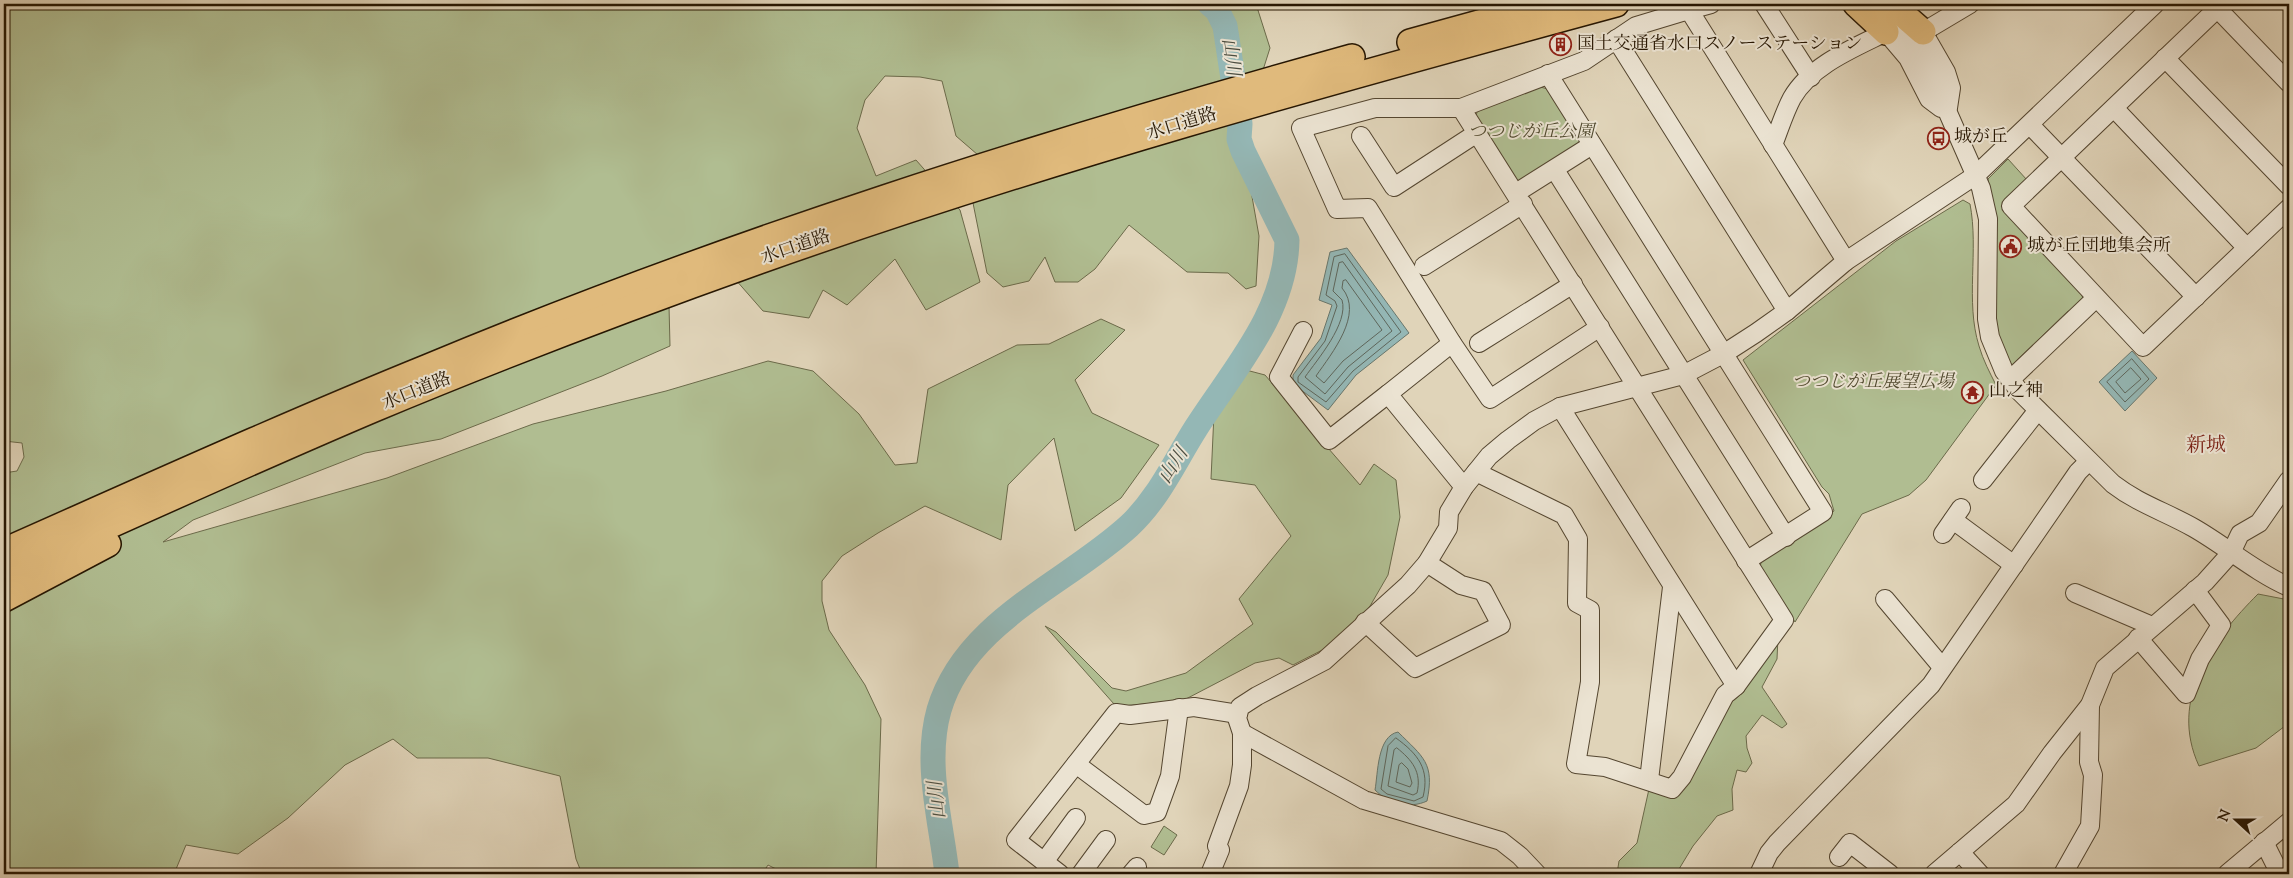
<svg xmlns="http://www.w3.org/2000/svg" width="2293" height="878" font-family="'Sorts Mill Goudy','Noto Serif JP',serif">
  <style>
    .green { fill: #b0bd91; stroke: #6b6a4a }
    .water { fill: #94b7b5; stroke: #68776d }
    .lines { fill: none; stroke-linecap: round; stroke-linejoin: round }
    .shore { stroke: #5d665c; stroke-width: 1 }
    .river { stroke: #94b7b5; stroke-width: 25 }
    .minor-casing { stroke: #544630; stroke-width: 20 }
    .highway-casing { stroke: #261602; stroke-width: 28 }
    .minor { stroke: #ebe3d2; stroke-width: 18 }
    .highway { stroke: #e0ba7c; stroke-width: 25 }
    .labels { text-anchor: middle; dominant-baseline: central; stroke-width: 4; stroke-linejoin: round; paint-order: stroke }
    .poi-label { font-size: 18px; fill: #261602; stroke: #ebe3d2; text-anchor: start }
    .street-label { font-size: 18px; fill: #261602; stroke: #ebe3d2 }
    .park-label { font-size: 18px; font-style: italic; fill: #4f482d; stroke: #ebe3d2 }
    .water-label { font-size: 19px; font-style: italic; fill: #4c4e41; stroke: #ebe3d2 }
    .quarter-label { font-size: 20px; fill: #7a1f14; stroke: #ebe3d2 }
  </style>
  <rect width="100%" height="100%" fill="#e0d4b9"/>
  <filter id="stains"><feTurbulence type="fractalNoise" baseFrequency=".004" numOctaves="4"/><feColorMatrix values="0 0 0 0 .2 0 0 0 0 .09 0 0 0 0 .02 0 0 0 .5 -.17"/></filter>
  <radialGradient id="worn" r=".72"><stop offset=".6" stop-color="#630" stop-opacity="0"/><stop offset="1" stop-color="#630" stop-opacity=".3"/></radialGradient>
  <!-- green -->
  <g class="green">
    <path d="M4,4H1256L1270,48L1257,89L1241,157L1251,191L1259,236L1256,286L1246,289L1228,273L1187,272L1129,225L1095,269L1078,282H1055L1045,257L1029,281L1003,287L987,273L971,193L978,155L956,136L942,81L920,77L885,76L865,100L857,128L876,176L916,160L960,210L980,282L926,310L895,259L847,305L823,290L809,318L763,311L707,247L668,266L670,346L602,376L441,439L365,453L193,520L163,542L387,478L533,424L666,391L768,361L813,371L859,414L895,465L917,463L928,389L1017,345L1049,344L1101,319L1125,330L1075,380L1092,413L1159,445L1121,498L1075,531L1054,438L1008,485L1001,540L925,506L878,533L842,556L822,581V601L829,630L865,685L881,719L876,874H786L768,865L762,874H582L576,859L560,776L488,758H417L393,739L345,765L288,818L238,854L186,845L174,874H4V473L17,471L24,457L22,443L4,441Z"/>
    <path d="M1537,86L1551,90L1583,142L1523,184L1516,182L1475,119L1478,109Z"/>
    <path d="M2008,159L2027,180L2001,206L2082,295L2083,300L2071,312L2068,311L2012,365L2000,345L1993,319L1994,226L1988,179Z"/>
    <path d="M1963,200L1970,204C1979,250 1965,301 1979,346C1983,360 1990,373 1996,385L1926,480L1909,495L1862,514L1795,622L1760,568L1762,557L1834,511L1829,494L1822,487L1743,360L1896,241Z"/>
    <path d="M1246,370L1265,375L1360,485L1374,464L1396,480L1400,517L1388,575L1366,613L1332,645L1293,665L1279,658L1255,663L1184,700L1123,706L1114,704L1045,626L1056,632L1112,688L1126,691L1186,673L1253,624L1239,599L1291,536L1255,485L1211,479L1214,413Z"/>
    <path d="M2258,594L2289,600V723L2256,748L2199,766C2168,699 2213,639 2258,594Z"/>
    <path d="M1778,637L1777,659L1762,687L1787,724L1782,728L1762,715L1746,736L1747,748L1752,763L1746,772L1737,770L1732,789L1733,810L1717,816L1693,846L1676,874H1617L1619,861L1637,843L1649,789L1676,796L1728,705L1739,696Z"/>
    <path d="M1164,826L1177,835L1164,855L1151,847Z"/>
  </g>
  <!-- water -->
  <g class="water">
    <path d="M1347,248L1409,333L1356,375L1328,410L1293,384V375L1321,338L1332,305L1319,300L1330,252Z"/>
    <path d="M2132,351L2157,378L2125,411L2099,382Z"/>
    <path d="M1398,732C1423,757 1435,763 1427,801C1410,809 1389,804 1375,790C1378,774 1377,736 1398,732Z"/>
  </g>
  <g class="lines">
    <!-- shore -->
    <g class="shore">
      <path d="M1345,254L1401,332L1353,371L1326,402L1298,382V377L1325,341L1337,306L1335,301L1326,295L1334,257Z"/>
      <path d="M1343,262L1392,331L1348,367L1325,394L1305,377C1317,360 1349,323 1342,300L1333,291L1339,263Z"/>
      <path d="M1346,280L1382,330L1343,361L1324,383L1316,376C1332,353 1364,314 1342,288L1343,281Z"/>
      <path d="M2132,359L2149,379L2125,402L2107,382Z"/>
      <path d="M2131,368L2141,379L2125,393L2116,382Z"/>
      <path d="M1396,738C1418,754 1430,769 1423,797L1414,801L1387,794L1381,789L1388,746Z"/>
      <path d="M1397,748C1412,760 1422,772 1417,793L1413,795L1388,786L1394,750Z"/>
      <path d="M1402,763L1408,769L1412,783L1410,787L1396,782L1399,765Z"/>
    </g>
    <!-- river -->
    <path class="river" d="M947,874C941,821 924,763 939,710C965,621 1066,584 1129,526C1159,498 1175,461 1196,428C1233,370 1286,313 1287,240L1243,151L1239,139L1240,124L1225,26L1217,10L1210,4"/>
    <defs>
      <g id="minor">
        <path d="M1764,4L1811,77"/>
        <path d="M1876,4L1900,27L1927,65L1981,188L1988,219L1987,319L1990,337L2004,371L2020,392L2113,484C2139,504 2166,512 2194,528C2227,547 2255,572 2289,587"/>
        <path d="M2213,4L2289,83"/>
        <path d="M2222,4L2011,206L2143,347L2289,208"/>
        <path d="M1689,10L1711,4"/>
        <path d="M1616,39L1787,311"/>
        <path d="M2165,58L2289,186"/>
        <path d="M1548,74L1823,512L1746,561"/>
        <path d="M1461,108L1784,620L1736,686L1725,695L1682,777L1672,789L1605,767L1576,764L1590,682V610L1577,603L1578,539L1564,515L1476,472"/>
        <path d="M1948,108L1951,88L1946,72L1923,32L1970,4"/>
        <path d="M2114,108L2247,248"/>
        <path d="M2030,125L2196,297"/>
        <path d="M1361,136L1394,187L1477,133"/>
        <path d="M1773,145C1779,130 1784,113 1792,98C1811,65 1854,48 1886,32L1908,58L1929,99L1941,108"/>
        <path d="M1555,170L1786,537"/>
        <path d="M1516,193L1592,145"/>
        <path d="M1424,266L1523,204"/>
        <path d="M1600,327L1490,399L1452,343L1368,208L1337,209L1301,128L1375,108H1461L1584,61L1636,26L1689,10L1846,261"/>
        <path d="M1303,331L1279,377L1329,440L1388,394"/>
        <path d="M1452,343L1388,394L1464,487"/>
        <path d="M1479,343L1573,284"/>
        <path d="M2010,380L2096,298"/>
        <path d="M1560,407L1736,686"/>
        <path d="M1983,480L2038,410"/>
        <path d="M1953,520L2014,565"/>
        <path d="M1943,534L1961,508"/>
        <path d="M2075,593L2152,626"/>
        <path d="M1885,599L1942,667"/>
        <path d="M1365,622L1415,668L1501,625L1483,591L1461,585L1427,563"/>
        <path d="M2138,638L2186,694L2200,659L2221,625L2195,590"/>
        <path d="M1242,733L1364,800L1501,841L1520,856L1537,874"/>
        <path d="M1076,764L1144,815L1157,812L1170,776L1179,708"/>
        <path d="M1649,780L1672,587"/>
        <path d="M2264,842L2280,874"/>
        <path d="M1960,852L1980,874"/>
        <path d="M1839,857L1850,843L1890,874"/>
        <path d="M1044,862L1076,818"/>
        <path d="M1060,874L1016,840L1116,713L1130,715L1194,707L1238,714"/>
        <path d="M1081,874L1106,840"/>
        <path d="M1131,874L1137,867"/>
        <path d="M1210,874L1220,850L1217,846L1239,786L1242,765V733L1237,718L1240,707L1257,696L1324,661L1408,585L1427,563L1448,528L1449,512L1464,487L1489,456L1508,440L1534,421L1560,407L1683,375L1725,353L1756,333L1787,311L1846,261L1976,175L2155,4"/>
        <path d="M1759,874L1769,853L1777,843L1931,685L2078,472L2089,461"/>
        <path d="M1934,874L2016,804L2052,753L2090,705L2105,668L2205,582L2231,553L2240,534L2259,523L2289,480"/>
        <path d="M2063,874L2090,826L2093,775L2089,762L2090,705"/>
        <path d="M2227,874L2289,822"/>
      </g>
      <g id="highway">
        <path d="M1856,4L1886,32"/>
        <path d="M1891,4L1923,32"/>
        <path d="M1410,42L1548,4"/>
        <path d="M4,551C144,489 285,425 428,367C728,242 1039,144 1352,57"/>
        <path d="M4,573C127,518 249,462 374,409C501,356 630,307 759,261C1041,161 1328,82 1616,4"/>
        <path d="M4,599L108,544"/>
      </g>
    </defs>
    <!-- minor casing -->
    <use href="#minor" class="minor-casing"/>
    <!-- highway casing -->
    <use href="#highway" class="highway-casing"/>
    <!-- minor -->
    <use href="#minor" class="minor"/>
    <!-- highway -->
    <use href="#highway" class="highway"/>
  </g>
  <!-- icons -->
  <defs>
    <symbol id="building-ring" viewBox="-11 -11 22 22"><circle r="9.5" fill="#ebe3d2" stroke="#8f2418" stroke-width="1.5"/><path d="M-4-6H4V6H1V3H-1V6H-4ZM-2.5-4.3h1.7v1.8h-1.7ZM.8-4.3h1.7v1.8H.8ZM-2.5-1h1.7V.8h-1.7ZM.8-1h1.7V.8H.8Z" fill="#8f2418"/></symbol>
    <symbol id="bus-ring" viewBox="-11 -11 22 22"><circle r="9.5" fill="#ebe3d2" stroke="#8f2418" stroke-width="1.5"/><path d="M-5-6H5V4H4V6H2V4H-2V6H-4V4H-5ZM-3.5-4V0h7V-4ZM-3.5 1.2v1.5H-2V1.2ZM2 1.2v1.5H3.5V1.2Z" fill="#8f2418"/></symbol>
    <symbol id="civic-ring" viewBox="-11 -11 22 22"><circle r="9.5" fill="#ebe3d2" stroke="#8f2418" stroke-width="1.5"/><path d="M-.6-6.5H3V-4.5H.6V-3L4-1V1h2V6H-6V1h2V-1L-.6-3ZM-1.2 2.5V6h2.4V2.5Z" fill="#8f2418"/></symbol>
    <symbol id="temple-ring" viewBox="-11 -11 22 22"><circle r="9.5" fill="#ebe3d2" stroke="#8f2418" stroke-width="1.5"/><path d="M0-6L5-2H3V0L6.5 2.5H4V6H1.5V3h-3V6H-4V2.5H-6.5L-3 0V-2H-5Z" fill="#8f2418"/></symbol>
  </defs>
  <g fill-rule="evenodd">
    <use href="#building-ring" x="1548" y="32" width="25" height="25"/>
    <use href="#bus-ring" x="1926" y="126" width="25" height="25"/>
    <use href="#civic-ring" x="1998" y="234" width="25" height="25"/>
    <use href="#temple-ring" x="1960" y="380" width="25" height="25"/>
  </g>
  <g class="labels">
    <!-- poi labels -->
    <g class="poi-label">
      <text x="1577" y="45">国土交通省水口スノーステーション</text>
      <text x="1954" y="138">城が丘</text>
      <text x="2027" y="247">城が丘団地集会所</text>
      <text x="1989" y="392">山之神</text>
    </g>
    <!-- street labels -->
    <g class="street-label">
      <text transform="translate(1182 125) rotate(-17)">水口道路</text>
      <text transform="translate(796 248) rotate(-19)">水口道路</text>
      <text transform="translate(417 392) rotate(-22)">水口道路</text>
    </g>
    <!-- park labels -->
    <g class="park-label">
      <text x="1531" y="133">つつじが丘公園</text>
      <text x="1873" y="383">つつじが丘展望広場</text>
    </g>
    <!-- water labels -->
    <g class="water-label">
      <text transform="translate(1230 57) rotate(82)">山川</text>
      <text transform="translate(1174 466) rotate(-57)">山川</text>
      <text transform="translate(938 800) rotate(-96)">山川</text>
    </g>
    <!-- quarter labels -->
    <g class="quarter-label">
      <text x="2206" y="446">新城</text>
    </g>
  </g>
  <!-- margin -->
  <rect width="2293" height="878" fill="none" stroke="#e0d4b9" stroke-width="20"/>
  <rect x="5" y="5" width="2283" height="868" fill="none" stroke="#261602" stroke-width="2.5"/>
  <rect x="10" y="10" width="2273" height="858" fill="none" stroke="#261602"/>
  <!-- north arrow -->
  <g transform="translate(2236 820) rotate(291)" stroke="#ebe3d2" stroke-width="4" paint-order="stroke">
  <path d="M0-4L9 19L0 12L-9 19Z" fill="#261602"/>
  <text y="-8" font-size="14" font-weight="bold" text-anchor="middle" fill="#261602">N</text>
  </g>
  <rect width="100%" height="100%" filter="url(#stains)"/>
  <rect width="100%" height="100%" fill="url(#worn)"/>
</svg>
